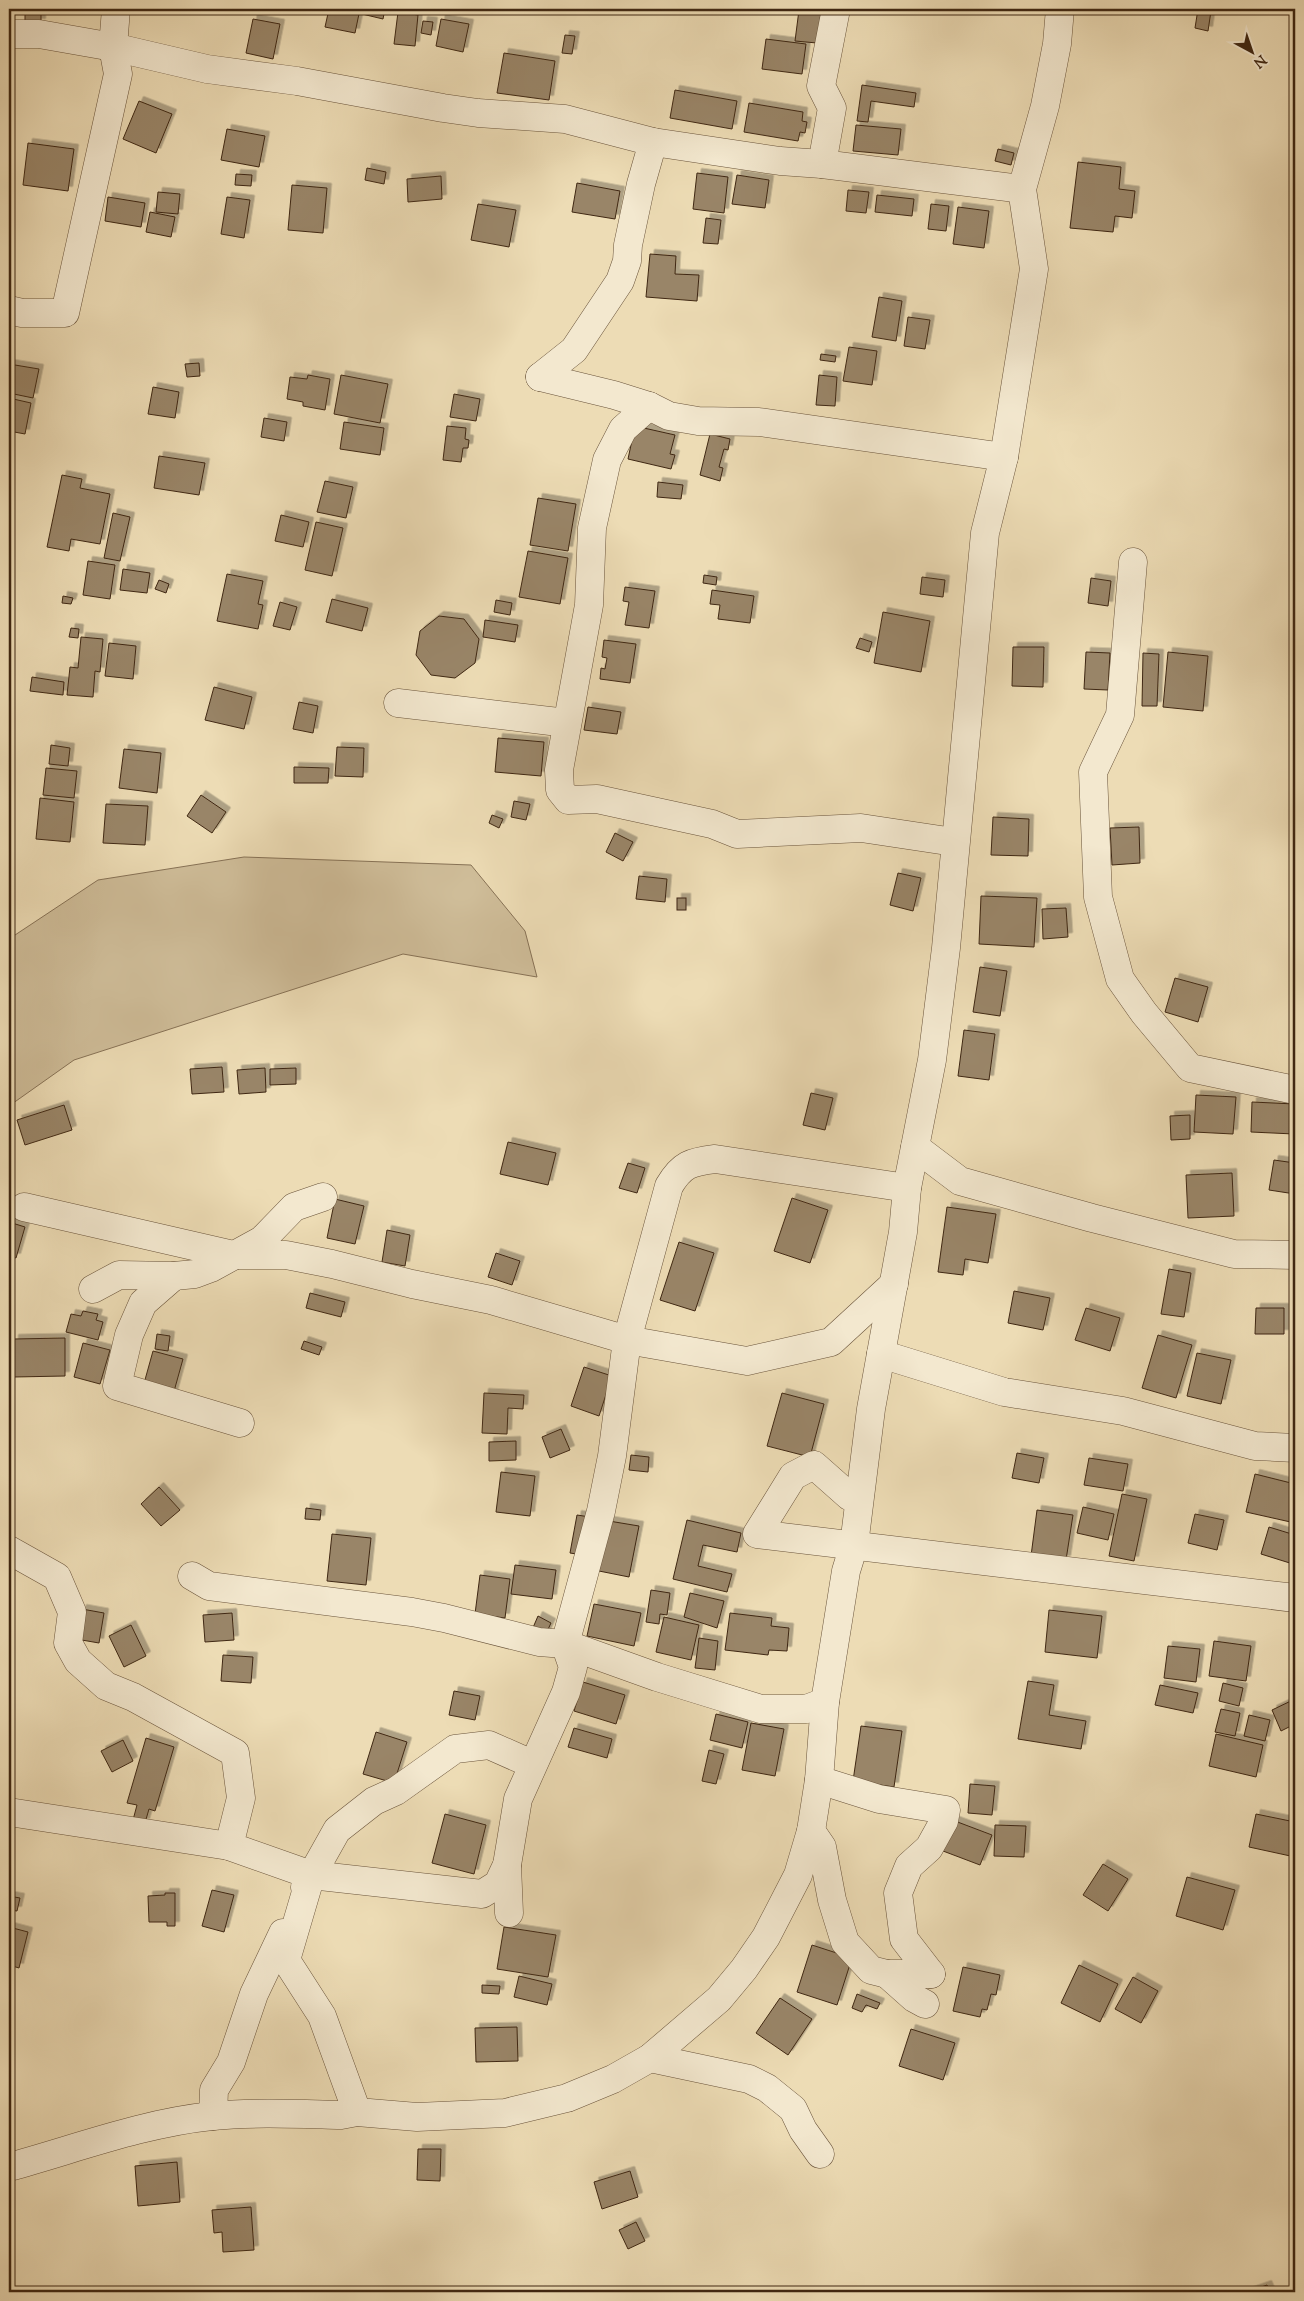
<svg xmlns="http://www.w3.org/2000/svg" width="1304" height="2301" font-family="'Sorts Mill Goudy',serif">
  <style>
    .green { fill: #cfbd99; stroke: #877256 }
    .building { fill: #998567; stroke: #3f2712; filter: url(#shadow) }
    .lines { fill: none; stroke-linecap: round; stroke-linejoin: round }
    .minor-casing { stroke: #6a543b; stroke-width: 29 }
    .minor { stroke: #f3e8cf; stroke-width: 28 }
  </style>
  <defs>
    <filter id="shadow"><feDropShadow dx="4.5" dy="-4.5" stdDeviation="0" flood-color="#0004"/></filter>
  </defs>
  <rect width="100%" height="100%" fill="#eddcb5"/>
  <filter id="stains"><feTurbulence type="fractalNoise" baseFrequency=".004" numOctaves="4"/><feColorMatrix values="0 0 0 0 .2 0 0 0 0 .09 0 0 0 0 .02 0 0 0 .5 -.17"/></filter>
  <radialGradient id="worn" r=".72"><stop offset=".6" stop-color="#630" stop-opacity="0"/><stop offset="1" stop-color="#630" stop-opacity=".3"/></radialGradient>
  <!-- green -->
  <path class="green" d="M244,857L471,865L525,931L537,977L403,954L74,1060L9,1106V939L98,880Z"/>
  <!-- building -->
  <g class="building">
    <path d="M25,9H41V23L25,22Z"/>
    <path d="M329,9H360L355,33L325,27Z"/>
    <path d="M363,9H385L383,19L362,14Z"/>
    <path d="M1198,9L1211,11L1208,31L1195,28Z"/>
    <path d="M799,10L821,13L817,43L795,41Z"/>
    <path d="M398,12L418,15L415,46L394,44Z"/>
    <path d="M253,19L280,24L273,59L246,53Z"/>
    <path d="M441,19L469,24L463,52L436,46Z"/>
    <path d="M423,21L433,22L431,35L421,33Z"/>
    <path d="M565,35L575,36L572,54L562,53Z"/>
    <path d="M766,39L806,44L802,74L762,69Z"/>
    <path d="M504,53L555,61L549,100L497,93Z"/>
    <path d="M862,85L916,93L914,107L871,101L868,122L857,121Z"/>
    <path d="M675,90L737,101L732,129L670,118Z"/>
    <path d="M139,101L172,114L156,153L123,139Z"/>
    <path d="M749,103L803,112L802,121L807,122L805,133L800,132L798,141L744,132Z"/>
    <path d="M856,125L901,129L898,155L853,151Z"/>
    <path d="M227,129L265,136L259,167L221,160Z"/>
    <path d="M28,143L74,149L68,191L23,185Z"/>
    <path d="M998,149L1014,153L1011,165L995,161Z"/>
    <path d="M1078,162L1121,167L1119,189L1135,191L1132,218L1115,216L1113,232L1070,228Z"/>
    <path d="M367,168L386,172L384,184L365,180Z"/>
    <path d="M697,173L728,177L724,213L693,209Z"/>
    <path d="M236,174L252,175L251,186L235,185Z"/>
    <path d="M737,175L769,180L765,208L732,204Z"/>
    <path d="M441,176L442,199L408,202L407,179Z"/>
    <path d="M577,183L620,191L615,219L572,212Z"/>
    <path d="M292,185L327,188L323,233L288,230Z"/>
    <path d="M848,190L869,192L866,213L846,211Z"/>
    <path d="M158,192L180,194L178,214L156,212Z"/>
    <path d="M877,195L914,199L912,216L875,212Z"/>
    <path d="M108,197L145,203L141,227L105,221Z"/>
    <path d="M227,197L250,200L244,238L221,234Z"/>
    <path d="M478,204L516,210L509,247L471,240Z"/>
    <path d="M931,204L949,206L946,231L928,229Z"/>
    <path d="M958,207L989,211L984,248L953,244Z"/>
    <path d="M150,212L175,217L171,237L146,232Z"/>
    <path d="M706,218L721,220L718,244L703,243Z"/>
    <path d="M650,254L676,256L675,274L699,275L697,301L646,297Z"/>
    <path d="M879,297L902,301L896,341L872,337Z"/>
    <path d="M908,317L930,320L925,349L904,346Z"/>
    <path d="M849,347L877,351L872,385L843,381Z"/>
    <path d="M821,354L836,356L835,362L820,360Z"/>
    <path d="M199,363L200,376L187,377L185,364Z"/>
    <path d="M9,364L39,369L33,398L9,393Z"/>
    <path d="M308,375L330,379L325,410L303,406V402L287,399L290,377L307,379Z"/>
    <path d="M341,375L388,384L380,423L334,414Z"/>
    <path d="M819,375L837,377L835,406L816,405Z"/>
    <path d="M153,387L179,392L175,418L148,414Z"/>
    <path d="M454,394L480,399L476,421L450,417Z"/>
    <path d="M9,398L31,403L25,434L9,431Z"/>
    <path d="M264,418L287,422L284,441L261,437Z"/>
    <path d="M344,422L384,428L380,455L340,449Z"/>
    <path d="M447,426L466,428L465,439L469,440L468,448H463L461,462L443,460Z"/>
    <path d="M635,426L675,435L670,454L675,455L671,469L628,459Z"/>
    <path d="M710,434L730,439L728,450L724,449L719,467L723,468L720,481L700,475Z"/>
    <path d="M159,456L205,463L199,495L154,488Z"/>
    <path d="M62,475L82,479L80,488L110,494L100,544L71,539L69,551L47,547Z"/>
    <path d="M325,481L353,487L346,518L317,512Z"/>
    <path d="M658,482L683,485L681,499L657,497Z"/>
    <path d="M538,498L576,504L568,551L530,545Z"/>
    <path d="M113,513L130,517L120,561L104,558Z"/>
    <path d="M281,515L309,522L303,547L275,541Z"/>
    <path d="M316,522L343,528L332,576L305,570Z"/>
    <path d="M528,551L568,558L560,604L519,597Z"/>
    <path d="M88,561L115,565L110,599L83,595Z"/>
    <path d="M123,569L150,573L147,593L120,590Z"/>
    <path d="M227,574L263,581L258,604L263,605L258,629L217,621Z"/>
    <path d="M704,575L717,577L716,585L703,583Z"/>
    <path d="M922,577L945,580L943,597L920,594Z"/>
    <path d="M1091,578L1111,581L1108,606L1088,603Z"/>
    <path d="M159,580L169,584L166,593L155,589Z"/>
    <path d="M625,587L655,591L649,628L625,625L629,602L623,601Z"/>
    <path d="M712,590L754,596L750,623L718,619L720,605L710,604Z"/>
    <path d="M63,596L73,598L71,604L62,603Z"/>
    <path d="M332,599L368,608L362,631L326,622Z"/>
    <path d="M496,600L512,603L510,615L494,612Z"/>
    <path d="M280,602L297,607L290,630L273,626Z"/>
    <path d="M883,612L930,621L921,672L874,663Z"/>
    <path d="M439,616L464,619L479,639L475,663L455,678L431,675L416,655L420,631Z"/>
    <path d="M485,620L518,625L515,642L483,637Z"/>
    <path d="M71,628L79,629L78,638L69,637Z"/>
    <path d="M81,637L103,639L100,672L95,671L93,697L67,695L70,667L78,668Z"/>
    <path d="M860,638L872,642L869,652L856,648Z"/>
    <path d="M604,640L636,644L630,683L600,679L601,668L605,669L607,658L602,657Z"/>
    <path d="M109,643L136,646L133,679L105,676Z"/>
    <path d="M1013,647H1044L1043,687L1012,686Z"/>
    <path d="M1086,652L1110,653L1108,690L1084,689Z"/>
    <path d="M1168,652L1208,656L1203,711L1163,707Z"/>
    <path d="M1143,653L1159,654L1157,706H1142Z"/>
    <path d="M32,677L64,682L63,695L30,691Z"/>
    <path d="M214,687L252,697L244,729L205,720Z"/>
    <path d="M299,702L318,706L313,733L293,729Z"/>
    <path d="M588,707L621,712L617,734L584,730Z"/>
    <path d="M498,738L544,742L541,776L495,772Z"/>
    <path d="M51,745L70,748L68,766L49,764Z"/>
    <path d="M337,747L364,748L363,777L335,776Z"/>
    <path d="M124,749L161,753L157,793L119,788Z"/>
    <path d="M294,767L329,768L328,783H294Z"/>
    <path d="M46,768L77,771L74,798L43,795Z"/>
    <path d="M201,795L226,812L212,833L187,816Z"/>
    <path d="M40,798L74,802L70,842L36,839Z"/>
    <path d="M514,801L530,804L526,820L511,817Z"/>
    <path d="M106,804L148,806L145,845L103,843Z"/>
    <path d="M492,815L503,819L499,828L489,823Z"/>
    <path d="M993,817L1029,819L1028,856L991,855Z"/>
    <path d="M1139,827L1140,863L1112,865L1110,828Z"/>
    <path d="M615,833L633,842L623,861L606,852Z"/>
    <path d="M898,873L921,878L913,911L890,905Z"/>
    <path d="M639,876L667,879L665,902L636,899Z"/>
    <path d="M981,896L1037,898L1034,947L979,944Z"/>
    <rect x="677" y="898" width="9" height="12"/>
    <path d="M1066,908L1068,937L1043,939L1042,909Z"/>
    <path d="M980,967L1007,971L1000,1016L973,1012Z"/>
    <path d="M1175,978L1208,987L1198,1022L1165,1012Z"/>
    <path d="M964,1030L995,1034L989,1080L958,1076Z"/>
    <path d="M222,1067L224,1092L192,1094L190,1069Z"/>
    <path d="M265,1068L266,1092L239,1094L237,1070Z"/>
    <path d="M296,1068V1084L270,1085V1069Z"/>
    <path d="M811,1093L833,1098L825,1130L803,1125Z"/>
    <path d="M1196,1095L1236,1097L1233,1134L1194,1132Z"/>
    <path d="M1252,1102L1295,1104L1294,1134L1251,1132Z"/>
    <path d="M64,1105L72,1130L25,1145L17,1120Z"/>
    <path d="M1190,1115V1139L1171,1140L1170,1116Z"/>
    <path d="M508,1142L556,1153L548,1185L500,1174Z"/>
    <path d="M1274,1160L1295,1163V1194L1269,1190Z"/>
    <path d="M628,1163L645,1168L637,1193L619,1188Z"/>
    <path d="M1232,1173L1234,1216L1188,1218L1186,1175Z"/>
    <path d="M792,1198L828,1210L810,1263L774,1251Z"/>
    <path d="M335,1199L364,1206L355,1244L327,1238Z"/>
    <path d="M947,1207L996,1214L988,1263L965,1259L963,1275L938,1272Z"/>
    <path d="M9,1222L25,1227L16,1258L9,1256Z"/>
    <path d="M387,1230L410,1235L405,1266L382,1262Z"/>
    <path d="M679,1242L714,1253L695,1311L660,1300Z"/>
    <path d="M496,1253L520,1261L512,1285L488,1277Z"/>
    <path d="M1169,1269L1191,1273L1184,1317L1161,1314Z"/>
    <path d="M1014,1291L1050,1298L1043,1330L1008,1323Z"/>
    <path d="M310,1293L345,1302L341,1317L306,1308Z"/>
    <path d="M1086,1308L1120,1318L1110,1351L1075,1340Z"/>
    <path d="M1256,1308H1284V1334H1255Z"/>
    <path d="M83,1311L98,1314L96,1320L103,1322L98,1340L66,1332L71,1314L81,1316Z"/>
    <path d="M157,1334L170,1336L168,1351L155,1349Z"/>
    <path d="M1158,1335L1192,1345L1176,1398L1142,1388Z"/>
    <path d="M65,1338V1376L14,1377V1339Z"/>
    <path d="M304,1341L322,1347L319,1355L301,1349Z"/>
    <path d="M83,1343L110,1350L100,1384L74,1377Z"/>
    <path d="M153,1351L183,1359L173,1395L143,1387Z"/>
    <path d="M1197,1353L1231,1360L1221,1404L1187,1396Z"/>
    <path d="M584,1367L612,1376L599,1416L571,1406Z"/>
    <path d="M484,1393L524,1395L523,1409L508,1408L507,1434L482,1433Z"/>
    <path d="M782,1393L824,1404L810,1457L767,1446Z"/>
    <path d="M561,1429L570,1450L550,1458L542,1437Z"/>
    <path d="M516,1441V1460L489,1461V1442Z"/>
    <path d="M1017,1453L1044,1458L1039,1483L1012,1478Z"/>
    <path d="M631,1455L649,1457L648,1472L629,1470Z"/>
    <path d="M1089,1458L1128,1464L1123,1491L1084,1485Z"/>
    <path d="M501,1472L535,1476L530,1516L496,1512Z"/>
    <path d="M1255,1474L1295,1484V1523L1246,1512Z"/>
    <path d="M159,1487L180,1510L161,1526L141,1504Z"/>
    <path d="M1122,1494L1147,1499L1134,1561L1109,1556Z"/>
    <path d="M1083,1507L1114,1514L1108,1540L1077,1533Z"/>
    <path d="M306,1508L321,1510L320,1520L305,1519Z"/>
    <path d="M1037,1510L1073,1515L1066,1560L1031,1556Z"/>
    <path d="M1195,1514L1224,1520L1217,1550L1188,1543Z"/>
    <path d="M577,1515L590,1517L583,1555L570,1553Z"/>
    <path d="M687,1520L741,1533L737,1552L703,1545L698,1566L732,1574L727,1592L673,1579Z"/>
    <path d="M609,1521L639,1526L629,1577L599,1571Z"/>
    <path d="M1269,1527L1295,1535L1293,1564L1261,1554Z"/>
    <path d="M332,1534L371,1538L366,1585L327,1581Z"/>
    <path d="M515,1565L556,1570L552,1599L511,1594Z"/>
    <path d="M480,1575L510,1579L505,1618L475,1614Z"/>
    <path d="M651,1590L670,1593L667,1615L660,1614L659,1624L646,1622Z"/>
    <path d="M690,1593L724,1601L717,1628L684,1617Z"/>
    <path d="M594,1604L641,1613L634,1646L587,1636Z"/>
    <path d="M82,1609L104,1613L99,1643L76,1639Z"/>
    <path d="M1049,1610L1102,1616L1097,1658L1045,1652Z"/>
    <path d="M232,1613L234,1640L205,1642L203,1615Z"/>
    <path d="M730,1613L772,1618L771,1626L789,1628L787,1651L769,1650L768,1655L725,1650Z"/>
    <path d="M538,1616L551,1623L545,1636L532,1630Z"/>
    <path d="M664,1617L699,1625L691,1660L656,1652Z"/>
    <path d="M131,1625L146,1656L124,1667L109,1636Z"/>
    <path d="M699,1638L718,1641L715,1670L695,1668Z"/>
    <path d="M1214,1641L1251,1646L1246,1681L1209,1676Z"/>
    <path d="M1168,1646L1200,1649L1196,1682L1164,1678Z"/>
    <path d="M223,1655L253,1657L251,1683L221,1681Z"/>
    <rect x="1294" y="1660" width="1" height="26"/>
    <path d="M1028,1681L1054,1685L1049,1715L1086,1721L1081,1749L1018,1739Z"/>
    <path d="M583,1682L625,1695L616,1724L574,1711Z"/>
    <path d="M1223,1683L1243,1688L1239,1706L1219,1701Z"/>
    <path d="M1160,1685L1198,1693L1193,1713L1155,1705Z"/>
    <path d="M454,1691L480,1696L475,1720L449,1715Z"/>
    <path d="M1295,1699V1724L1281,1731L1272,1710Z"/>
    <path d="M1221,1709L1240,1713L1235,1736L1215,1732Z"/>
    <path d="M716,1714L748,1722L742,1748L710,1740Z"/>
    <path d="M1249,1715L1270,1720L1265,1741L1244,1736Z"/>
    <path d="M751,1723L784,1729L775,1776L742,1770Z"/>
    <path d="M861,1726L902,1731L894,1787L853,1781Z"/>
    <path d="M574,1728L612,1739L607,1758L568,1747Z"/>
    <path d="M376,1732L407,1742L394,1783L363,1774Z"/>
    <path d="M1216,1734L1263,1745L1256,1777L1209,1766Z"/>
    <path d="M146,1738L174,1747L155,1811L149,1809L145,1823L133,1820L137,1805L127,1803Z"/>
    <path d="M123,1740L133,1761L112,1772L101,1751Z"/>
    <path d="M709,1750L724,1754L716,1784L702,1781Z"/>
    <path d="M970,1784L995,1786L992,1815L968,1813Z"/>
    <path d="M445,1814L486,1825L474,1874L432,1863Z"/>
    <path d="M1256,1814L1295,1822V1857L1249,1847Z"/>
    <path d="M955,1821L992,1835L980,1865L943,1851Z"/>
    <path d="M995,1825L1026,1826L1024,1857L994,1856Z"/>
    <path d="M1103,1864L1128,1879L1108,1911L1083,1895Z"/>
    <path d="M1187,1877L1235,1890L1223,1930L1176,1916Z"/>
    <path d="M212,1890L234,1895L224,1932L202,1926Z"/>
    <path d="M165,1893H175V1926H167V1922H149L148,1896L165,1895Z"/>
    <path d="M9,1896L20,1898L17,1911L9,1910Z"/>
    <path d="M9,1927L28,1932L19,1968L9,1965Z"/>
    <path d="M504,1927L556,1935L548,1977L497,1969Z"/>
    <path d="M812,1945L852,1958L837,2005L797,1992Z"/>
    <path d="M1079,1965L1118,1984L1100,2022L1061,2003Z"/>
    <path d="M963,1967L1000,1975L996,1995L991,1994L987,2010L982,2009L980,2017L953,2011Z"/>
    <path d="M519,1976L552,1984L547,2005L514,1997Z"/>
    <path d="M1133,1977L1158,1991L1141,2023L1115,2009Z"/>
    <path d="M482,1985L500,1986L499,1994L482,1993Z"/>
    <path d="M857,1994L880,2003L877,2009L866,2005L862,2012L852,2008Z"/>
    <path d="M780,1998L812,2019L788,2055L756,2033Z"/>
    <path d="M517,2027L518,2061L476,2062L475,2028Z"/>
    <path d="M911,2029L955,2043L943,2080L899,2066Z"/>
    <path d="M418,2149H441L440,2181L417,2180Z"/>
    <path d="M177,2162L180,2202L138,2206L135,2166Z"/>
    <path d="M630,2171L638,2197L602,2209L594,2182Z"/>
    <path d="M251,2207L254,2250L223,2252L222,2232L214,2233L212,2210Z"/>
    <path d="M636,2222L645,2241L628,2249L619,2230Z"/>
    <path d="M1267,2285L1270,2292H1247Z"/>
  </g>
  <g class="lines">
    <defs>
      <g id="minor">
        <path d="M9,34H39L113,47L207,69L297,81L443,108L478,113L565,119L653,142L780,161L822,164L1022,189"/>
        <path d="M822,164L832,108L821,86L836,9"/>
        <path d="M9,310L22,313H65L118,74L113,47L116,9"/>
        <path d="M540,377L614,395L649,406L669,416L698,421L759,422L1004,457"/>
        <path d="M540,377L574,350L620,281L627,261L628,245L641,184L653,142"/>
        <path d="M649,406L623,429L607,460L592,528L589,605L559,770L560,790L568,800L597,799L629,806L712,824L737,834L861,828L954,842"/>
        <path d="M1133,562L1120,715L1093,772L1098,897L1120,979L1144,1013L1190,1068L1295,1090"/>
        <path d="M398,703L567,723"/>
        <path d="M915,1147L960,1181L1092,1218L1234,1254L1295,1255"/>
        <path d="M24,1207L233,1255H286L332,1264L412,1284L491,1300L627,1340L747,1361L831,1342L894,1284"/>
        <path d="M174,1276L143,1303L129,1335L117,1386L240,1423"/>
        <path d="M93,1289L119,1275L174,1276L195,1274L211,1268L262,1240L294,1207L323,1197"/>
        <path d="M881,1354L1004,1392L1123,1411L1255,1446L1295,1448"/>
        <path d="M860,1493L849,1496L814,1465L793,1476L757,1534L1295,1598"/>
        <path d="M9,1550L57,1577L72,1612L68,1643L78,1661L106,1686L133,1697L235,1753L241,1798L229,1846L311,1875L286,1960L322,2016L357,2112"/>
        <path d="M192,1576L209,1586L412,1612L444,1618L539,1642L565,1644L657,1677L761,1709H806L825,1702"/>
        <path d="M819,1780L879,1799L946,1810L944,1821L929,1848L909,1866L898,1893L904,1939L931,1974"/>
        <path d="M9,1812L229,1846"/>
        <path d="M811,1831L822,1847L832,1900L845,1942L871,1970L887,1974H931"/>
        <path d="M507,1865L509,1913"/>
        <path d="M311,1875L482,1894L498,1884L507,1865L518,1799L566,1692L573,1667L565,1644L601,1511L612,1456L627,1340L669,1186C682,1164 691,1162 715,1159L907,1188"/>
        <path d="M305,1887L337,1830L374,1801L396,1791L455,1749L489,1745L532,1764"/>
        <path d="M887,1974L914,1998L925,2004"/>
        <path d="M650,2058L749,2079L767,2088L793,2109L803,2130L820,2154"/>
        <path d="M213,2116L214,2090L231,2062L254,1994L283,1933"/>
        <path d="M9,2167C75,2149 143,2123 212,2116C254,2112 298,2114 341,2115L357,2112L417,2117L505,2113L567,2098L613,2079L650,2058L719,1999L744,1969L766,1937L798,1875L811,1831L819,1780L825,1702L846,1571L854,1545L871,1409L903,1232L907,1188L932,1060L946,948L985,533L1004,457L1034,269L1022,189L1045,106L1057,44L1060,9"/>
      </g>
    </defs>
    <!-- minor casing -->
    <use href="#minor" class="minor-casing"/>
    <!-- minor -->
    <use href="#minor" class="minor"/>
  </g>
  <!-- margin -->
  <rect width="1304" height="2301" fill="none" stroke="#eddcb5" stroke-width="30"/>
  <rect x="10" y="10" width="1284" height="2281" fill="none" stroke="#3f2712" stroke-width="2.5"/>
  <rect x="15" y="15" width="1274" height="2271" fill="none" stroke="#3f2712"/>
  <!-- north arrow -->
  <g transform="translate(1252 52) rotate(140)" stroke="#f3e8cf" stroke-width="4" paint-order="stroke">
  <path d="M0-4L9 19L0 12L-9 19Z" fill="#3f2712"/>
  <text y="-8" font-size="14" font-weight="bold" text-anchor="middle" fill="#3f2712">N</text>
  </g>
  <rect width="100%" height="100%" filter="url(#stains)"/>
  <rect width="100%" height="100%" fill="url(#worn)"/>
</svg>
